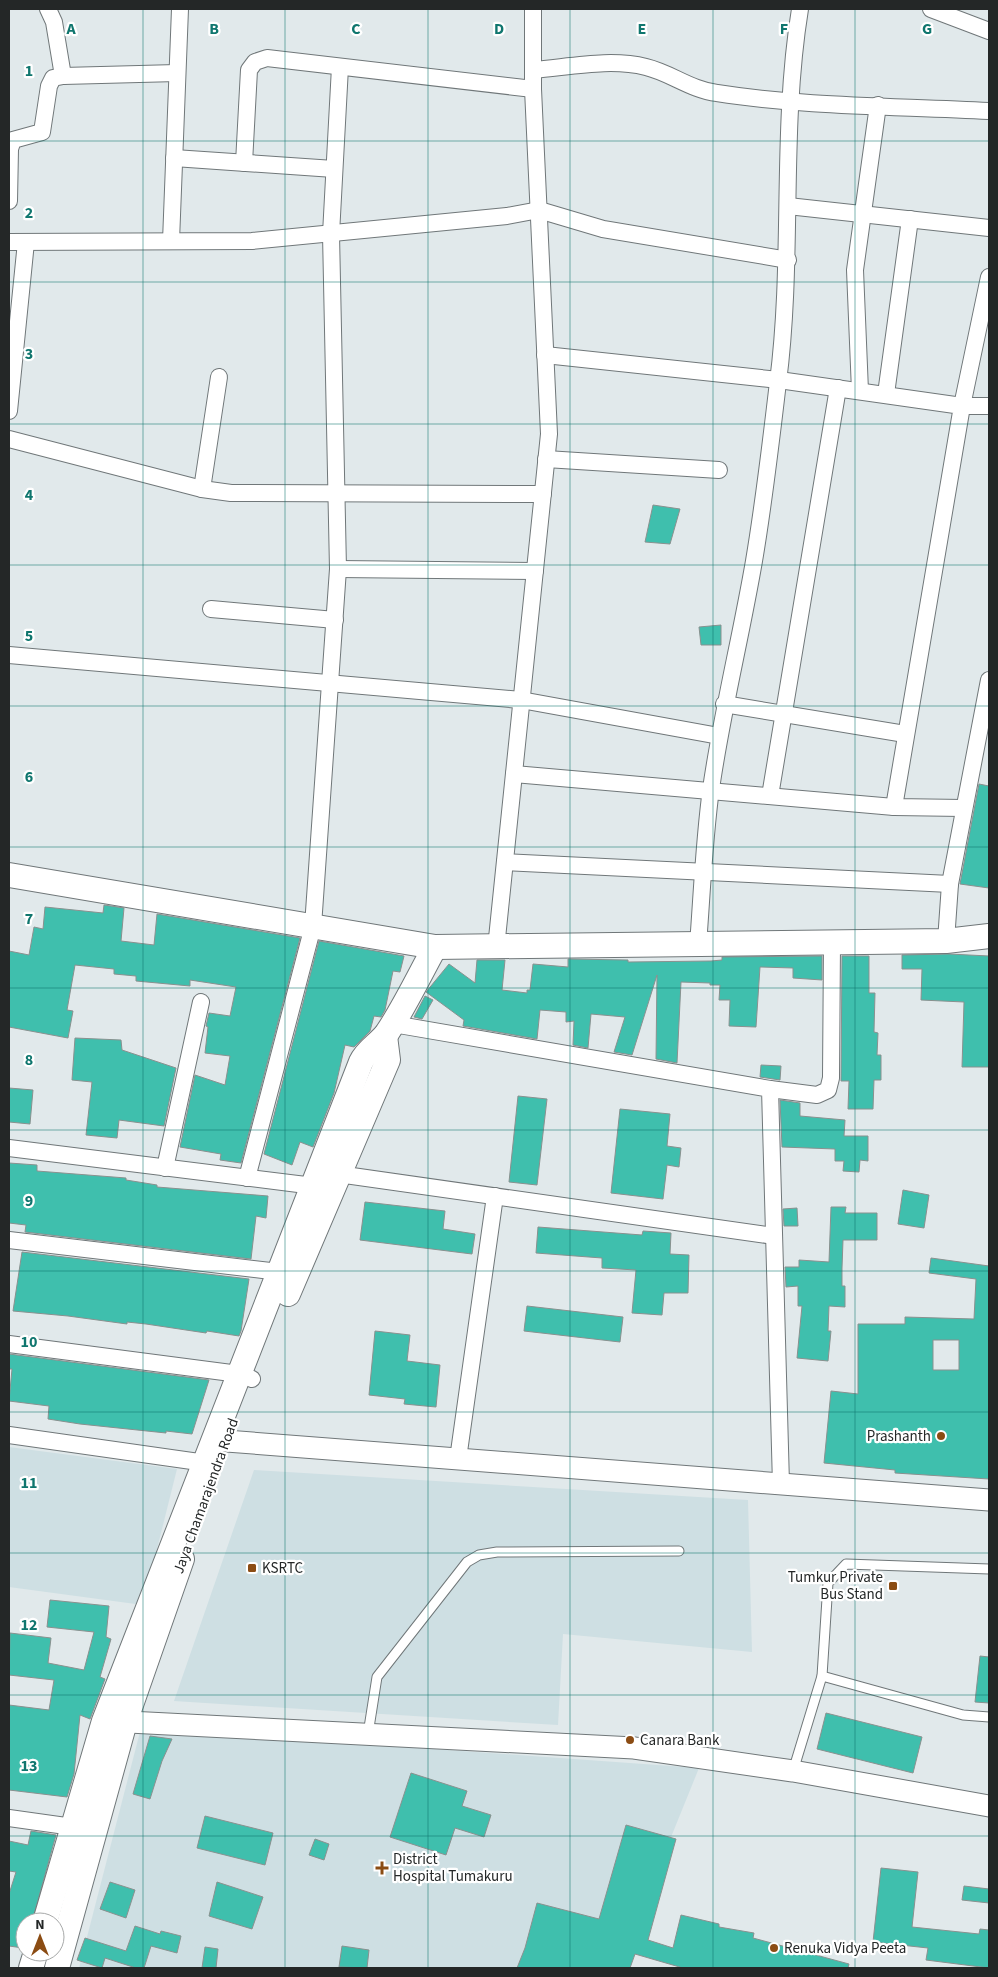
<svg xmlns="http://www.w3.org/2000/svg" width="998" height="1977" font-family="'Source Sans 3',sans-serif">
  <style>
    .built { fill: #cedfe3 }
    .building { fill: #3fbfad; stroke: #89918f; fill-rule: evenodd }
    .lines { fill: none; stroke-linecap: round; stroke-linejoin: round }
    .service-casing { stroke: #707779; stroke-width: 11 }
    .minor-casing { stroke: #707779; stroke-width: 18 }
    .tertiary-casing { stroke: #707779; stroke-width: 23 }
    .secondary-casing { stroke: #707779; stroke-width: 26 }
    .service { stroke: #fff; stroke-width: 9 }
    .minor { stroke: #fff; stroke-width: 16 }
    .tertiary { stroke: #fff; stroke-width: 21 }
    .secondary { stroke: #fff; stroke-width: 24 }
    .grid { fill: none; stroke: #0f766e; stroke-width: 1; stroke-opacity: 0.55 }
    .poi-dot { fill: #8b4c13; stroke: #fff; stroke-width: 2 }
    .labels { text-anchor: middle; dominant-baseline: central; stroke-width: 4.5; stroke-linejoin: round; paint-order: stroke }
    .poi-label { font-size: 15px; fill: #242727; stroke: #fff; text-anchor: start }
    .street-label { font-size: 15px; fill: #242727; stroke: #fff }
    .grid-label { font-size: 16px; text-anchor: middle; font-weight: bold; fill: #0f766e; stroke: #fff; stroke-width: 4.5; stroke-linejoin: round; paint-order: stroke }
  </style>
  <rect width="100%" height="100%" fill="#e1e9eb"/>
  <!-- built -->
  <g class="built">
    <path d="M9,1447L177,1469L143,1605L9,1587Z"/>
    <path d="M254,1470L748,1500L752,1652L563,1634L558,1725L174,1701Z"/>
    <path d="M141,1728L699,1768L618,1968H79Z"/>
  </g>
  <!-- building -->
  <g class="building">
    <path d="M653,505L680,509L670,544L645,542Z"/>
    <path d="M721,625V645H701L699,627Z"/>
    <path d="M979,784L989,786V888L960,884Z"/>
    <path d="M104,905L124,908L121,941L154,945L157,914L300,938L241,1163L220,1160L221,1154L180,1147L195,1075L225,1085L230,1056L205,1053L208,1027L206,1026L209,1013L230,1016L236,987L190,980V986L136,981V976L114,974V969L75,965L67,1010L73,1011L68,1038L9,1027V951L29,955L34,927L43,929L45,907L103,913Z"/>
    <path d="M319,941L404,956L400,972L393,971L385,1010L381,1017L374,1016L370,1031L354,1047L345,1045L334,1093L313,1147L300,1142L292,1165L264,1154Z"/>
    <path d="M949,954L989,956V1067H962L964,1002L921,1000L922,969H902V955Z"/>
    <path d="M822,956V980L793,978V968L760,967L756,1027L729,1026L730,1000H719L720,985H710V983L681,982L677,1063L656,1059L657,975L632,1055L614,1052L625,1017L591,1014L588,1048L573,1045L574,1021L566,1022V1012L540,1010L537,1039L463,1026L464,1020L426,992L449,964L475,983L477,960H505L502,990L527,993V990H530L533,964L568,967V959L628,960V962L711,961L722,960V957Z"/>
    <path d="M842,956H869V993H875L874,1032L878,1033L877,1055H881V1080H874L873,1109H848L849,1081H841Z"/>
    <path d="M425,996L433,1000L422,1019L414,1017Z"/>
    <path d="M75,1038L121,1040L122,1050L176,1068L164,1126L119,1120L117,1138L86,1135L92,1082L72,1080Z"/>
    <path d="M761,1065L781,1066L780,1080L760,1077Z"/>
    <path d="M9,1088L33,1090L30,1124L9,1122Z"/>
    <path d="M518,1096L547,1099L537,1185L509,1182Z"/>
    <path d="M780,1100L800,1103V1116L845,1120L844,1136H868V1161L860,1160L859,1172L843,1171L844,1161H835V1149L782,1147Z"/>
    <path d="M620,1109L670,1114L667,1146L681,1148L679,1167L667,1165L663,1199L611,1193Z"/>
    <path d="M9,1163L37,1165V1171L126,1178V1180L157,1185V1187L268,1196L266,1218L256,1216L251,1259L25,1232L26,1225L9,1223Z"/>
    <path d="M903,1190L929,1195L924,1228L898,1224Z"/>
    <path d="M365,1202L445,1211L443,1229L475,1234L472,1254L360,1240Z"/>
    <path d="M831,1207H846L845,1213H877V1240H843L842,1268V1286H845V1307L829,1306L828,1331H831L828,1361L797,1358L802,1306H798V1286L786,1287L785,1267H799V1260L829,1262Z"/>
    <path d="M797,1208L798,1226H784L783,1209Z"/>
    <path d="M538,1227L642,1235L643,1231L671,1233L670,1254L689,1255L688,1293H664L662,1315L632,1313L636,1270L602,1268V1258L536,1253Z"/>
    <path d="M22,1252L249,1279L241,1331L239,1336L207,1331L206,1333L146,1324L127,1322V1324L68,1316L13,1311Z"/>
    <path d="M931,1258L989,1266V1479L895,1473V1470L824,1463L831,1391L858,1394V1324H905V1317L974,1319L976,1279L929,1273ZM933,1340H959V1370H933Z"/>
    <path d="M527,1306L623,1317L620,1342L524,1331Z"/>
    <path d="M375,1331L410,1335L407,1361L440,1365L436,1407L404,1404L405,1399L369,1395Z"/>
    <path d="M9,1354L209,1380L192,1434L166,1431V1433L80,1424L48,1419L49,1406L9,1401L12,1369H9Z"/>
    <path d="M50,1600L109,1606L106,1637L111,1639L100,1677L105,1679L90,1719L80,1715L74,1774L67,1797L9,1790V1705L49,1710L54,1680L9,1675L10,1633L51,1638L48,1663L84,1670L94,1632L47,1627Z"/>
    <path d="M980,1656L989,1657V1703L975,1702Z"/>
    <path d="M826,1713L922,1737L913,1773L817,1749Z"/>
    <path d="M150,1736L172,1739L162,1761L150,1799L133,1794Z"/>
    <path d="M411,1773L467,1791L462,1806L491,1815L484,1837L455,1828L446,1855L390,1837Z"/>
    <path d="M205,1816L273,1833L265,1865L197,1848Z"/>
    <path d="M626,1825L676,1839L648,1940L673,1948L681,1915L719,1924V1927L754,1933L753,1938L849,1964L848,1968H683L635,1954L630,1968H517L525,1948L537,1903L599,1919Z"/>
    <path d="M31,1831L56,1835L32,1922H25L23,1948L9,1946V1894L16,1872L9,1871V1841L28,1845Z"/>
    <path d="M315,1839L329,1844L324,1860L309,1855Z"/>
    <path d="M881,1868L918,1872L912,1927L979,1934L980,1929L989,1930V1968L926,1960L928,1948L873,1942Z"/>
    <path d="M110,1882L135,1890L126,1918L100,1909Z"/>
    <path d="M217,1882L263,1897L252,1929L209,1916Z"/>
    <path d="M964,1886L989,1889V1903L962,1900Z"/>
    <path d="M135,1926L160,1934L161,1931L181,1936L177,1953L151,1946L144,1968H136L105,1958L102,1968L77,1960L85,1938L126,1951Z"/>
    <path d="M342,1946L369,1950L367,1968L339,1967Z"/>
    <path d="M205,1947L218,1949L216,1968H202Z"/>
  </g>
  <g class="lines">
    <defs>
      <g id="service">
        <path d="M822,1676L963,1715L989,1717"/>
        <path d="M368,1734L377,1677L467,1562L479,1555L497,1552L679,1551"/>
        <path d="M793,1771L822,1676L828,1583L846,1564L989,1569"/>
      </g>
      <g id="minor">
        <path d="M48,9L54,22L63,76"/>
        <path d="M931,9L989,31"/>
        <path d="M533,70C570,67 610,58 646,67C671,73 691,90 717,93C805,107 900,106 989,111"/>
        <path d="M174,158L334,169"/>
        <path d="M244,163L249,70L255,62L267,58L533,89"/>
        <path d="M9,201L10,149L13,140L42,132L49,86L53,78L63,76L177,73"/>
        <path d="M788,206L989,228"/>
        <path d="M171,241L180,9"/>
        <path d="M9,242L252,241L507,216L539,210L603,229L788,260"/>
        <path d="M989,277L962,406H989"/>
        <path d="M545,355L779,380L962,406L894,807"/>
        <path d="M860,391L855,270L878,105"/>
        <path d="M886,394L910,219"/>
        <path d="M9,411L26,242"/>
        <path d="M9,439L202,489L231,493L543,494"/>
        <path d="M546,459L719,470"/>
        <path d="M202,489L219,377"/>
        <path d="M338,569L535,571"/>
        <path d="M211,609L335,620"/>
        <path d="M9,655L521,700L719,736"/>
        <path d="M724,704L905,734"/>
        <path d="M514,774L894,807L963,808"/>
        <path d="M770,796L838,388"/>
        <path d="M505,862L950,884"/>
        <path d="M946,941L950,884L989,680"/>
        <path d="M698,945C702,893 704,840 711,789C722,712 741,637 754,561C764,502 771,442 778,382C794,258 780,132 800,9"/>
        <path d="M496,948L549,434L533,89V9"/>
        <path d="M393,1024L770,1089L781,1484"/>
        <path d="M770,1089L817,1095L828,1090L831,1078L832,943"/>
        <path d="M9,1148L322,1187"/>
        <path d="M165,1168L201,1002"/>
        <path d="M338,1174L774,1236"/>
        <path d="M247,1178L313,926L338,569L331,234L340,67"/>
        <path d="M9,1240L279,1272"/>
        <path d="M9,1344L239,1374L252,1379"/>
        <path d="M9,1435L213,1464"/>
        <path d="M458,1459L495,1196"/>
        <path d="M9,1818L73,1827"/>
      </g>
      <g id="tertiary">
        <path d="M213,1440L989,1500"/>
        <path d="M109,1721L634,1748L793,1771L989,1806"/>
      </g>
      <g id="secondary">
        <path d="M9,875L435,947L946,941L989,936"/>
        <path d="M288,1294L388,1060L385,1036"/>
        <path d="M45,1922L104,1721L361,1062C367,1049 379,1044 387,1033C405,1006 419,976 435,947"/>
        <path d="M31,1968L36,1952"/>
        <path d="M57,1968L125,1722L182,1559"/>
      </g>
    </defs>
    <!-- service casing -->
    <use href="#service" class="service-casing"/>
    <!-- minor casing -->
    <use href="#minor" class="minor-casing"/>
    <!-- tertiary casing -->
    <use href="#tertiary" class="tertiary-casing"/>
    <!-- secondary casing -->
    <use href="#secondary" class="secondary-casing"/>
    <!-- service -->
    <use href="#service" class="service"/>
    <!-- minor -->
    <use href="#minor" class="minor"/>
    <!-- tertiary -->
    <use href="#tertiary" class="tertiary"/>
    <!-- secondary -->
    <use href="#secondary" class="secondary"/>
  </g>
  <!-- grid -->
  <path class="grid" d="M143,9V1968M285,9V1968M428,9V1968M570,9V1968M713,9V1968M855,9V1968M9,141H989M9,282H989M9,424H989M9,565H989M9,706H989M9,847H989M9,988H989M9,1130H989M9,1271H989M9,1412H989M9,1553H989M9,1695H989M9,1836H989"/>
  <!-- markers -->
  <g class="poi-dot">
    <circle cx="941" cy="1436" r="5"/>
    <rect x="247" y="1563" width="10" height="10" rx="2.5"/>
    <rect x="888" y="1581" width="10" height="10" rx="2.5"/>
    <circle cx="630" cy="1740" r="5"/>
    <path d="M379.5 1860.5h5v5h5v5h-5v5h-5v-5h-5v-5h5z"/>
    <circle cx="774" cy="1948" r="5"/>
  </g>
  <g class="labels">
    <!-- poi labels -->
    <g class="poi-label">
      <text x="931" y="1436" text-anchor="end">Prashanth</text>
      <text x="262" y="1568">KSRTC</text>
      <text x="883" y="1577" text-anchor="end">Tumkur Private<tspan x="883" dy="17">Bus Stand</tspan></text>
      <text x="640" y="1740">Canara Bank</text>
      <text x="393" y="1859">District<tspan x="393" dy="17">Hospital Tumakuru</tspan></text>
      <text x="784" y="1948">Renuka Vidya Peeta</text>
    </g>
    <!-- street labels -->
    <g class="street-label">
      <text transform="translate(206 1496) rotate(-70)">Jaya Chamarajendra Road</text>
    </g>
  </g>
  <g class="grid-label">
    <text x="71" y="34">A</text>
    <text x="214" y="34">B</text>
    <text x="356" y="34">C</text>
    <text x="499" y="34">D</text>
    <text x="642" y="34">E</text>
    <text x="784" y="34">F</text>
    <text x="927" y="34">G</text>
    <text x="29" y="76">1</text>
    <text x="29" y="218">2</text>
    <text x="29" y="359">3</text>
    <text x="29" y="500">4</text>
    <text x="29" y="641">5</text>
    <text x="29" y="782">6</text>
    <text x="29" y="924">7</text>
    <text x="29" y="1065">8</text>
    <text x="29" y="1206">9</text>
    <text x="29" y="1347">10</text>
    <text x="29" y="1488">11</text>
    <text x="29" y="1630">12</text>
    <text x="29" y="1771">13</text>
  </g>
  <!-- border -->
  <rect width="998" height="1977" fill="none" stroke="#242727" stroke-width="20"/>
  <!-- north arrow -->
  <g transform="translate(40 1937)"><circle r="24" fill="#ffffff" stroke="#a7a9a9"/>
  <path d="M0-4L9 19L0 12L-9 19Z" fill="#8b4c13"/>
  <text y="-8" font-size="14" font-weight="bold" text-anchor="middle" fill="#242727">N</text>
  </g>
</svg>
